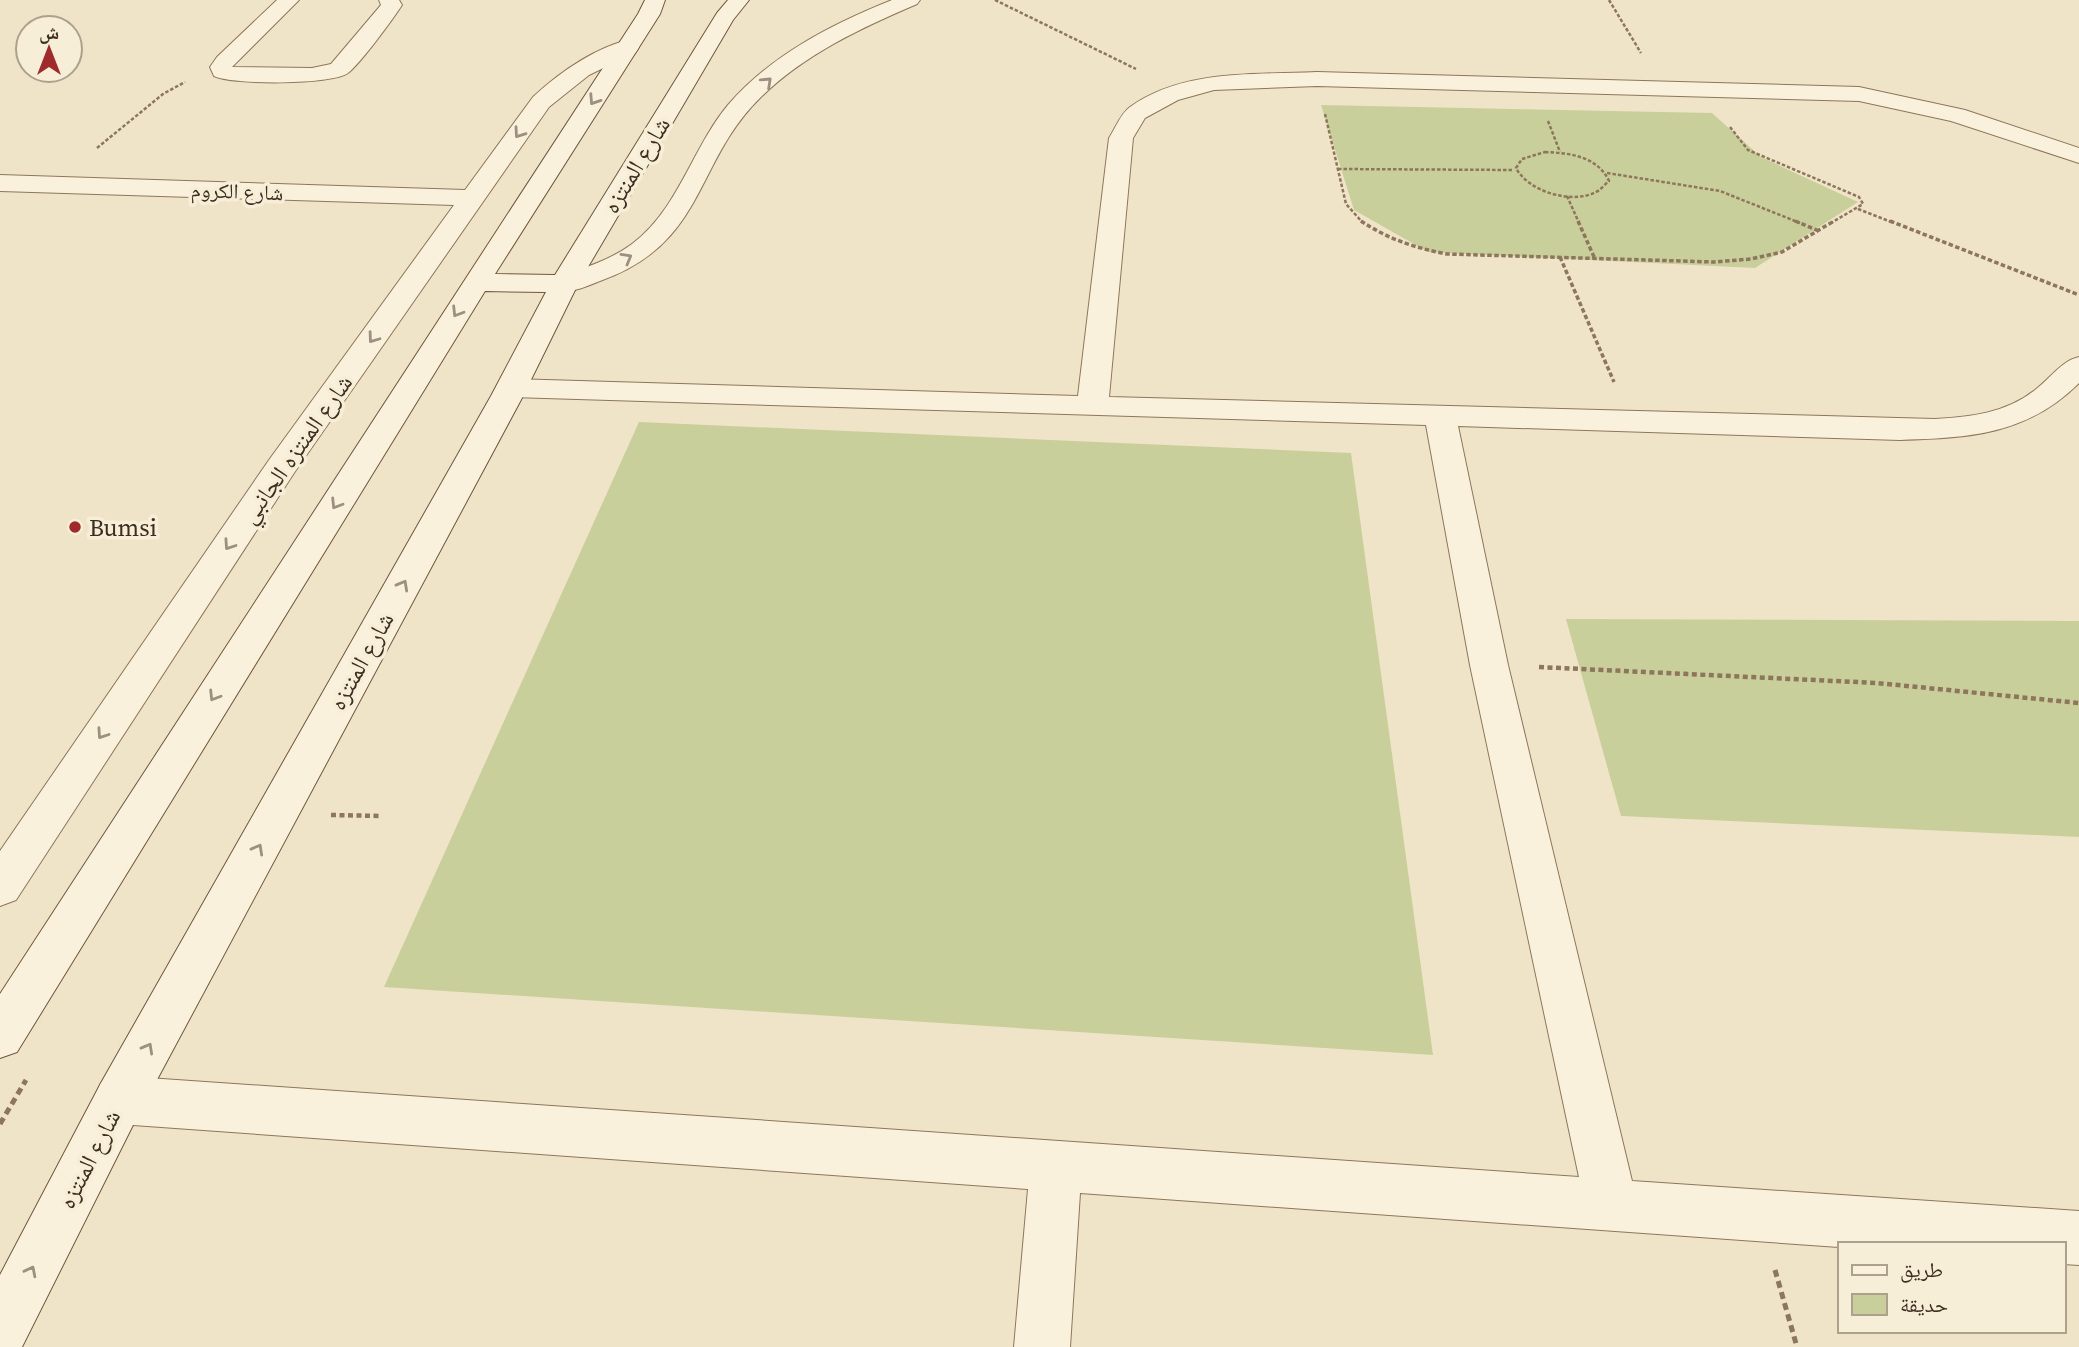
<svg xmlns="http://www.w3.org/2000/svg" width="2079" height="1347" font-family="'Source Serif 4','Noto Naskh Arabic',serif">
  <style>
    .green { fill: #c9cf9b }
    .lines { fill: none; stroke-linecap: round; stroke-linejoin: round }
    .street-casing { stroke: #8d765c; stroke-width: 2 }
    .secondary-casing { stroke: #6f573f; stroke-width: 2 }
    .path-far3 { stroke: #8d765c; stroke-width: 2.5; stroke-dasharray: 3.5 2; stroke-linecap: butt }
    .path-far2 { stroke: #8d765c; stroke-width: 3.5; stroke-dasharray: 4.5 2.5; stroke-linecap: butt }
    .path-far1 { stroke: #8d765c; stroke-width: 4.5; stroke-dasharray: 5 3.5; stroke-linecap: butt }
    .path { stroke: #8d765c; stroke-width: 5; stroke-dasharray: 7 4.5; stroke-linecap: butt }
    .street { fill: #faf1dc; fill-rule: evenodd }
    .secondary { fill: #faf1dc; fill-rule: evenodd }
    .oneway { stroke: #9c907e }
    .poi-dot { fill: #9e2a2b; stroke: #f7eed8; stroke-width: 2.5 }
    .labels { text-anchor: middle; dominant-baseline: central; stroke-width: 7; stroke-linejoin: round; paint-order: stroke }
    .far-street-label { font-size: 21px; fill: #3d2e20; stroke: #f7eed8 }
    .street-label { font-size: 24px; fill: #3d2e20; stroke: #f7eed8 }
    .poi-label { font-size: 24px; fill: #3d2e20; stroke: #f7eed8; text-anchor: start }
  </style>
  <rect width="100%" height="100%" fill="#f0e4c8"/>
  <!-- green -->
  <g class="green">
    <path d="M1321,105L1712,113L1761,157L1858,202L1755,268L1428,252L1354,210Z"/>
    <path d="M639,422L1351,453L1433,1055L384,987Z"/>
    <path d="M1566,619L2079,621V837L1621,816Z"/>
  </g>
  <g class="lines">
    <defs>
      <g id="street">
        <path d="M277,0H299L232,67L312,68L331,64L381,5L379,0H399L402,5C393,19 360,64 348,73C332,85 232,85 214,76L210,67L217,57Z"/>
        <path d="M892,0H920L917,4C861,28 805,54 761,97C693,163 707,243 600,281C585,287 570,294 554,290L550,284L554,278C581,269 609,261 632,244C678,210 692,148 728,105C771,55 832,24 892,0Z"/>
        <path d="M628,40L636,42L639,47L636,52L589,75L549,107L294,473L16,900L0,906V851L269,460L454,205L0,191V175L465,190L533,97C559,73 593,49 628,40Z"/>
        <path d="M1317,72L1859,87L1965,110L2079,148V163L1951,121L1859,101L1317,86L1214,90L1178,100L1145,118L1133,138L1109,397L1935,419C1971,417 2006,413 2035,390C2050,379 2061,361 2079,357V383C2027,435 1969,438 1900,440L1458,426L1508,665L1632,1181L2079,1211V1265L2063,1264V1244H1839V1247L1080,1193L1070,1347H1014L1028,1189L119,1124L101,1117L94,1100L101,1083L119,1076L1579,1177L1470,665L1426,425L512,397L501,395L497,388L501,381L512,379L1078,396L1109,138C1115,129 1121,113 1130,107C1183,69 1255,75 1317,72Z"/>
      </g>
      <path id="secondary" d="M645,0H665L660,14L495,274L555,275L717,13L728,0H749L733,20L578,284L523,396L137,1117L22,1347H0V1275L101,1083L491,396L546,292L485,291L17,1052L0,1058V994L638,14Z"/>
    </defs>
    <!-- street casing -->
    <use href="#street" class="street-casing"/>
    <!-- secondary casing -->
    <use href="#secondary" class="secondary-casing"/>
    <!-- path-far3 -->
    <g class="path-far3">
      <path d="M995,0L1136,69"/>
      <path d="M1609,0L1641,53"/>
      <path d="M1325,114L1346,204L1363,223"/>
      <path d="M1548,121L1560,152"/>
      <path d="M1730,127L1748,150L1859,197L1863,204L1831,223"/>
      <path d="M97,148L163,94L185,82"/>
      <path d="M1545,152C1570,153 1597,156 1609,181C1605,184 1601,190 1596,192C1571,205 1528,191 1516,168L1522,159Z"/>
      <path d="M1338,169L1514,170"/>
      <path d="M1607,173L1720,191L1800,223"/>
      <path d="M1567,196L1579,223"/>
      <path d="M1858,209L1894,223"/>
    </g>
    <!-- path-far2 -->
    <g class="path-far2">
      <path d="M1361,221C1388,239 1415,248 1447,254L1714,262L1751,259L1782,252L1834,221"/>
      <path d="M1578,221L1595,259"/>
      <path d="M1795,221L1819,231"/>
      <path d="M1890,221L2079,295"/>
      <path d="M1560,257L1614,382"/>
    </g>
    <!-- path-far1 -->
    <g class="path-far1">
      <path d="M1539,667L1877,683L2079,703"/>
      <path d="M331,815L380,816"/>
    </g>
    <!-- path -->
    <g class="path">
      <path d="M0,1124L26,1080"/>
      <path d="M1775,1270L1797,1347"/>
    </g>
    <!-- street -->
    <use href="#street" class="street"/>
    <!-- secondary -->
    <use href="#secondary" class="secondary"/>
  </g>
  <!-- one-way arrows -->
  <defs><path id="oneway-chevron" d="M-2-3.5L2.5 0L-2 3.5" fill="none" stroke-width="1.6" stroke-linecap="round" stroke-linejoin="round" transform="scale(1.75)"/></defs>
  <g class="oneway">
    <use href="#oneway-chevron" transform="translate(767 82) rotate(-43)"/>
    <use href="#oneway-chevron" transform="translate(594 100) rotate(123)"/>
    <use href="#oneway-chevron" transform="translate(519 133) rotate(125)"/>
    <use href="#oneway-chevron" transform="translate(627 258) rotate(-30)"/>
    <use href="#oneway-chevron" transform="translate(457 312) rotate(122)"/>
    <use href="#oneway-chevron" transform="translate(373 338) rotate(126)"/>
    <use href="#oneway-chevron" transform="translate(336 504) rotate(122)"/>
    <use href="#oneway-chevron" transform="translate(229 545) rotate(124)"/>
    <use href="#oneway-chevron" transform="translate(403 585) rotate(-61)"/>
    <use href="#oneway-chevron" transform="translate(214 696) rotate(122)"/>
    <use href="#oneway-chevron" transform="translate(102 734) rotate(124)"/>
    <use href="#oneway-chevron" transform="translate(258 849) rotate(-61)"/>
    <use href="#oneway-chevron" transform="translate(148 1048) rotate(-61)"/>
    <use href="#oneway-chevron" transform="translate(31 1271) rotate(-63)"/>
  </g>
  <!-- markers -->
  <circle class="poi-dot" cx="75" cy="527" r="7"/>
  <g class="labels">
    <!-- far-street labels -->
    <g class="far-street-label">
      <text transform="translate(237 191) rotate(2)">شارع الكروم</text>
    </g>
    <!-- street labels -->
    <g class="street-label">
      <text transform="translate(636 165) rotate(-59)">شارع المنتزه</text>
      <text transform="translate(296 449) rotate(-55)">شارع المنتزه الجانبي</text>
      <text transform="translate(361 661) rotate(-61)">شارع المنتزه</text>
      <text transform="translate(89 1159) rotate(-63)">شارع المنتزه</text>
    </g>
    <!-- poi labels -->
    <g class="poi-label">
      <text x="89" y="527">Bumsi</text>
    </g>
  </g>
  <!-- legend -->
  <rect x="1838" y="1242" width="228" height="91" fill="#f7eed8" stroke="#ada18e" stroke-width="2"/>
  <rect x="1852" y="1265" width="35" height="10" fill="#faf1dc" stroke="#ada18e" stroke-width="2"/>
  <text x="1900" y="1277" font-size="21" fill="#3d2e20">طريق</text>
  <rect x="1852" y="1294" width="35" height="21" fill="#c9cf9b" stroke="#ada18e" stroke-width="2"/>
  <text x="1900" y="1312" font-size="21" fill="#3d2e20">حديقة</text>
  <!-- north arrow -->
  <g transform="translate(49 49)"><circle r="33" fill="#f7eed8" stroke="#ada18e" stroke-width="2"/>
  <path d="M0-5L12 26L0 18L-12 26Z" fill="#9e2a2b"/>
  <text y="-10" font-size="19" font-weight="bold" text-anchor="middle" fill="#3d2e20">ش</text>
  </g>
</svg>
